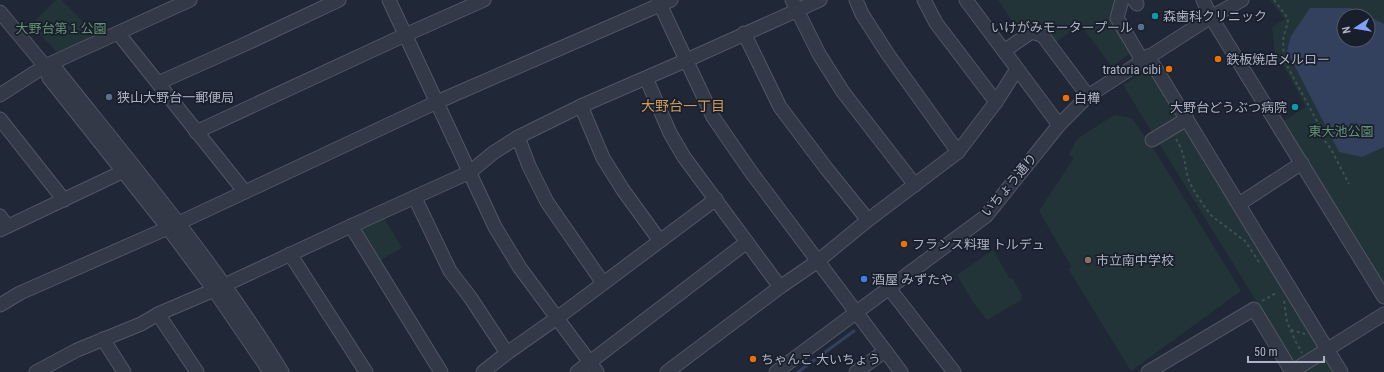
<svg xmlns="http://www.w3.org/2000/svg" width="1384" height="372" font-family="'Roboto Condensed','Noto Sans JP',sans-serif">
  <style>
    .green { fill: #233438; fill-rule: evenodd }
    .water { fill: #33405e }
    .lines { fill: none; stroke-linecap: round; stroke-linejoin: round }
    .stream { stroke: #33405e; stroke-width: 3 }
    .minor-casing { stroke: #515665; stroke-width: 15 }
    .path { stroke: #3f5055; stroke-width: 2; stroke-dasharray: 3 3; stroke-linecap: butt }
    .minor { stroke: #333947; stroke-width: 13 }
    .culture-dot { fill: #0f9aa8; stroke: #191e2b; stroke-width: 1.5 }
    .service-dot { fill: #5c6f8a; stroke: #191e2b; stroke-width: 1.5 }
    .food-dot { fill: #e8710a; stroke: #191e2b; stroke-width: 1.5 }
    .education-dot { fill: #8d6e63; stroke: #191e2b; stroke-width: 1.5 }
    .shop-dot { fill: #3f7fe0; stroke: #191e2b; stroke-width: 1.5 }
    .labels { text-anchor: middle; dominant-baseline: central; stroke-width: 3.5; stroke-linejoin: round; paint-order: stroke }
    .poi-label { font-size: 13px; fill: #adb3c4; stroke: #191e2b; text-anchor: start }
    .park-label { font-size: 13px; fill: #669476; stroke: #191e2b }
    .street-label { font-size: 13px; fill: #adb3c4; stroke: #191e2b }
    .neighbourhood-label { font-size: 14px; fill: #d19d5b; stroke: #191e2b }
  </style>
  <rect width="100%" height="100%" fill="#202736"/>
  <!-- green -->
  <g class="green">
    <path d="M56,0H62L96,36L57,52L31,25Z"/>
    <path d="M998,0H1115L1109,17L1132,52L1112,67L1080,24L1055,43L1021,34Z"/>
    <path d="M1270,0H1384V283L1283,121L1306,107L1281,61L1276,64L1272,27L1285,19ZM1344,16H1368V40H1344Z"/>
    <path d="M1152,70L1335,372H1300L1123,85L1146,71Z"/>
    <path d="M1114,115L1132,118L1155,151L1241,291L1131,371L1069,270L1071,266L1039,211L1074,158L1069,155L1077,139Z"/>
    <path d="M384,218L402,248L379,261L359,230Z"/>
    <path d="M993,250L1010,279L1012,278L1022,295L1021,300L987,320L973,302L957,275Z"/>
  </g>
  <!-- water -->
  <path class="water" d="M1310,8H1350L1368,16H1344V40H1368V16L1384,24V147L1362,157L1339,152L1287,51L1291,36Z"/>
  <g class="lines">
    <!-- stream -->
    <path class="stream" d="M798,372L854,331"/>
    <defs>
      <g id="minor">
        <path d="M389,0L495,227L520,268L597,372"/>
        <path d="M658,0L713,117L751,172L901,372"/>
        <path d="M792,0L819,54L843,92L915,185"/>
        <path d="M856,0L862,14L887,53L958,152"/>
        <path d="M924,0L936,23L996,102"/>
        <path d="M966,0L1059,125"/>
        <path d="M1122,0L1117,18L1142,60"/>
        <path d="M1134,0L1137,4"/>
        <path d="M1203,0L1211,17L1384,297"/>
        <path d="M0,12L45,66L49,78L168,228L214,290L270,372"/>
        <path d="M118,33L245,192"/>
        <path d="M744,33L780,107L826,168L868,220"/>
        <path d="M1004,51L1030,33H1036L1043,36L1088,96"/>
        <path d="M1148,56L1341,372"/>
        <path d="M45,66L56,69C134,167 216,264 282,372"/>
        <path d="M646,78L670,133L684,157L780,287"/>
        <path d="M158,83L243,45L339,0"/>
        <path d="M0,95L45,66L190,0"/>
        <path d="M581,106L603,158L623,190L660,241"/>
        <path d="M0,119L64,200"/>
        <path d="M196,132L405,35L484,0"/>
        <path d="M518,137L529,166L547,202L603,283"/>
        <path d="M1152,140L1187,119"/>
        <path d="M415,198L450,271L470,297L507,353"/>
        <path d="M1239,204L1302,163"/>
        <path d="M0,216L7,226"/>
        <path d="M351,226L441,372"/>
        <path d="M0,230L124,171"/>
        <path d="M290,254L366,372"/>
        <path d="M889,288L954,372"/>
        <path d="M0,305L20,293L168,228L437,102L671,0"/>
        <path d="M158,314L197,372"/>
        <path d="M103,339L124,372"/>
        <path d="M36,372L77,350L141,324L158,314L214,290L351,226L470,172L493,153L518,137L581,106L687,60L820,0"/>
        <path d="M483,372L507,353L557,318L716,199"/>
        <path d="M577,372L747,242"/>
        <path d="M667,372L780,287L818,261L868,220L958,152L996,102L1017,69"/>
        <path d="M776,372L986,216L1059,125L1088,96L1211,17L1242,0"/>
        <path d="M856,372L885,351"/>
        <path d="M1148,372L1254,309L1292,372"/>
        <path d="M1291,372L1384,314"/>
      </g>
    </defs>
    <!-- minor casing -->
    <use href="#minor" class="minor-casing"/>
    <!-- path -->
    <g class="path">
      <path d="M1274,0L1287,17L1288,22L1283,39L1284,60L1319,125L1324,140L1331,149L1349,184"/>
      <path d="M1176,139C1185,154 1184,162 1188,178C1191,188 1206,210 1213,217L1245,241L1259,262"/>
      <path d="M1262,301L1278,292"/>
      <path d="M1284,301L1287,322L1296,342L1302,353"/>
      <path d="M1291,330L1305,334"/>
    </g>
    <!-- minor -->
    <use href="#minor" class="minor"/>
  </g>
  <!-- markers -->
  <g class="culture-dot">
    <circle cx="1155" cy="16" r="4"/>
    <circle cx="1295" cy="107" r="4"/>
  </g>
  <g class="service-dot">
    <circle cx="1141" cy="27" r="4"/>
    <circle cx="109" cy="97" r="4"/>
  </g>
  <g class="food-dot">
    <circle cx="1218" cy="59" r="4"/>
    <circle cx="1169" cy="69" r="4"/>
    <circle cx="1066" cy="98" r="4"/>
    <circle cx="904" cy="244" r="4"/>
    <circle cx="753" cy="359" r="4"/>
  </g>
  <circle class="education-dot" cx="1088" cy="260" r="4"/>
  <circle class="shop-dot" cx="864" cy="279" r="4"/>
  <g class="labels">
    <!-- poi labels -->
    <g class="poi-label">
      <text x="1163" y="16">森歯科クリニック</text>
      <text x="1133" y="27" text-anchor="end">いけがみモータープール</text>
      <text x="1226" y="59">鉄板焼店メルロー</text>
      <text x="1161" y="69" text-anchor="end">tratoria cibi</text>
      <text x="117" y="97">狭山大野台一郵便局</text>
      <text x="1074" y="98">白樺</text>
      <text x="1287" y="107" text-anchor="end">大野台どうぶつ病院</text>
      <text x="912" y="244">フランス料理 トルデュ</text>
      <text x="1096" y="260">市立南中学校</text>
      <text x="872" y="279">酒屋 みずたや</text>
      <text x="761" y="359">ちゃんこ 大いちょう</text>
    </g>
    <!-- park labels -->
    <g class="park-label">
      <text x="61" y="28">大野台第１公園</text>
      <text x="1341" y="131">東大池公園</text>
    </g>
    <!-- street labels -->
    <g class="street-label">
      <text transform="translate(1009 185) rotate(-50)">いちょう通り</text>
    </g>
    <!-- neighbourhood labels -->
    <g class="neighbourhood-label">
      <text x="683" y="106">大野台一丁目</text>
    </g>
  </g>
  <!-- north arrow -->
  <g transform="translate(1356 28) rotate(258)"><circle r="19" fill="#191e2b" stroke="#545a68"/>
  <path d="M0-3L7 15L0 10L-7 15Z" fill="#809ff6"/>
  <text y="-6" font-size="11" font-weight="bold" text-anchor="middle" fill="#adb3c4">N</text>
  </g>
  <!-- scale -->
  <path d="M1248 356v6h76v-6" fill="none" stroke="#adb3c4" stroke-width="2"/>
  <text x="1254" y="356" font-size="12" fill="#adb3c4" stroke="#191e2b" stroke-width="3" paint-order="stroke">50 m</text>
</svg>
